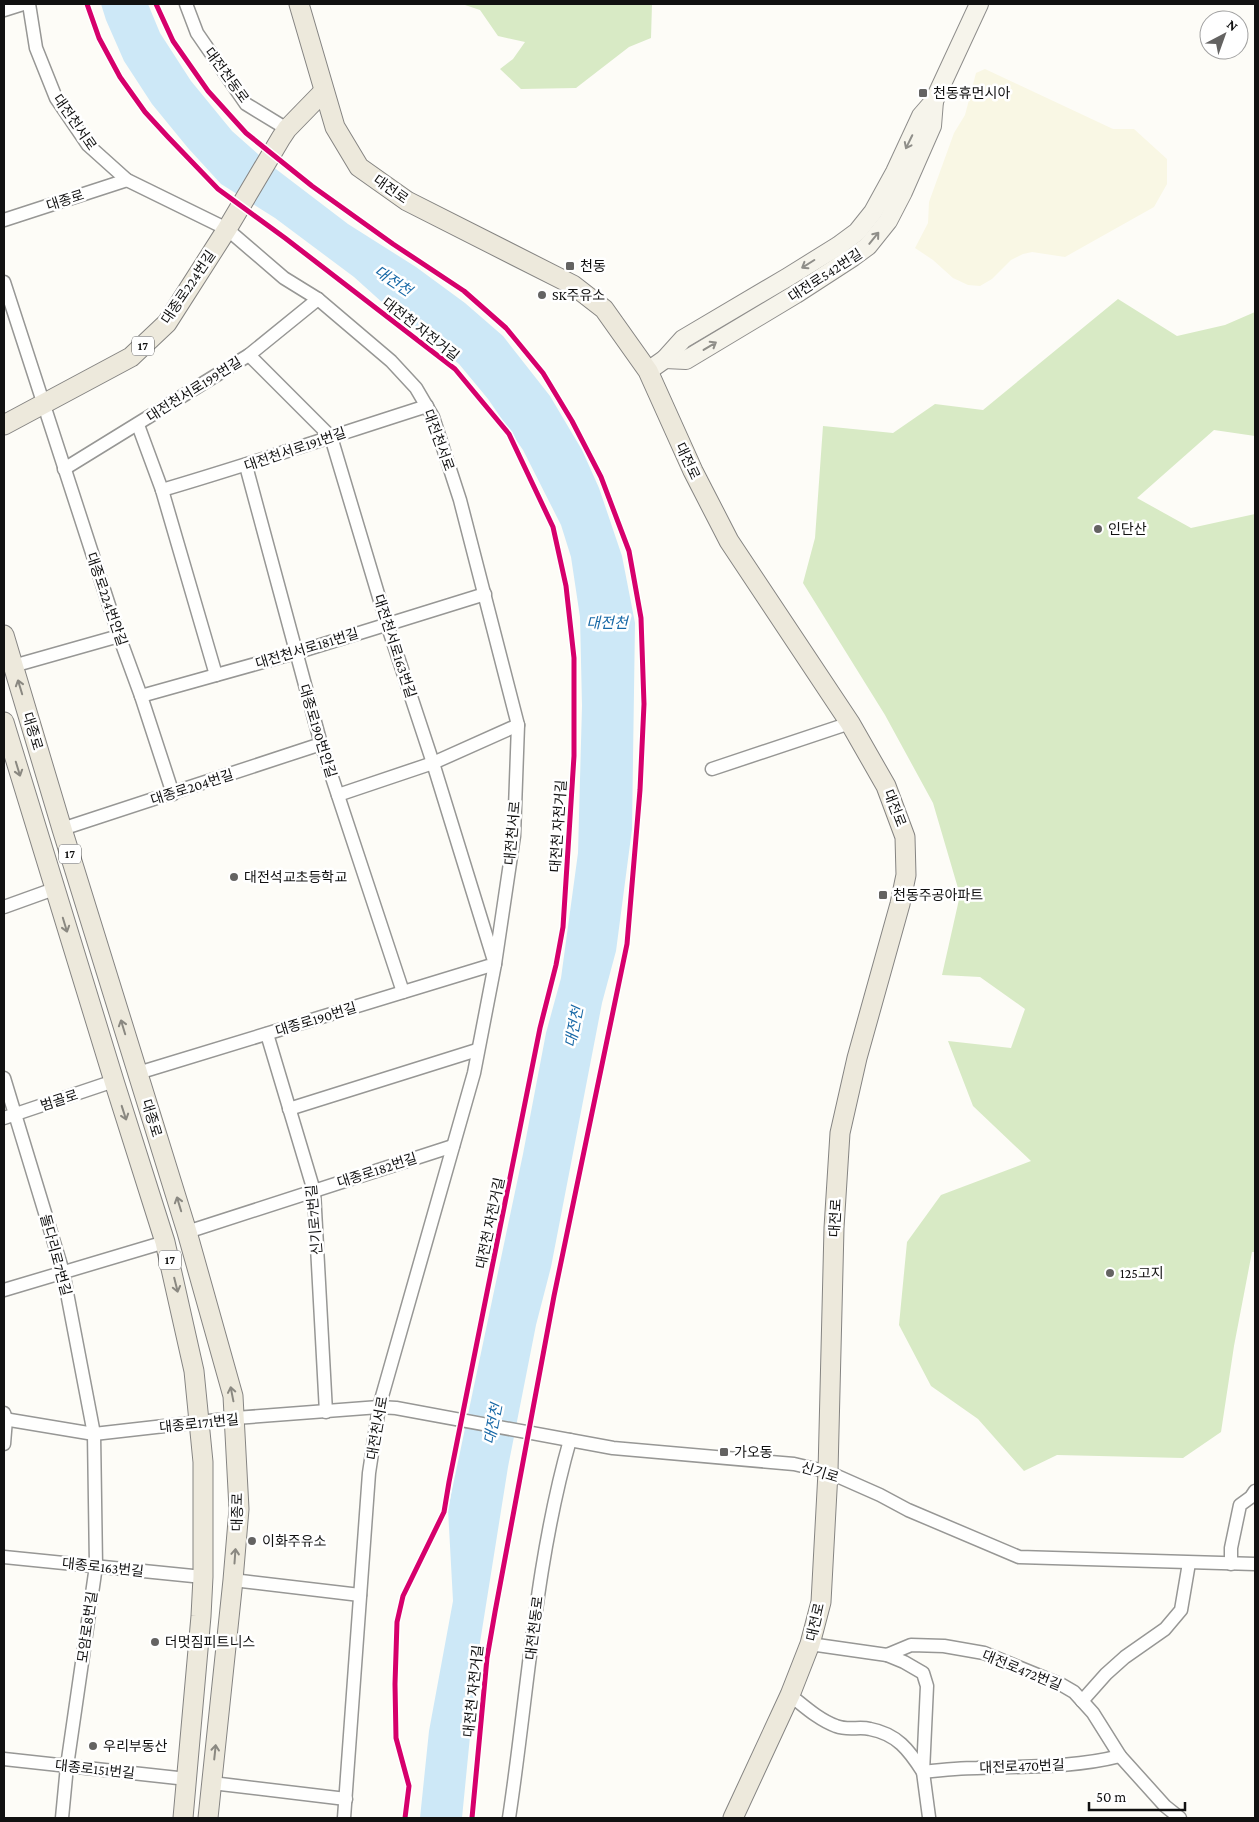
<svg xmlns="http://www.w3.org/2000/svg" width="1259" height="1822" font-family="'Crimson Pro','Noto Sans KR',serif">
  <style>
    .farmland { fill: #f9f7e4 }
    .forest { fill: #d8eac5 }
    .water { fill: #cde8f7 }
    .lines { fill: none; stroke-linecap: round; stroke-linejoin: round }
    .minor-casing { stroke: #979795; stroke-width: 15 }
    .secondary-casing { stroke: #8e8d8b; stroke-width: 20 }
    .primary-casing { stroke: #858482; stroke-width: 21 }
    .minor { stroke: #fffffe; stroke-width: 12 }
    .secondary { stroke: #f6f4eb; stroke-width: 18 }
    .primary { stroke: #ede9dc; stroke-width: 19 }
    .cycleway-casing { stroke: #fff; stroke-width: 8 }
    .cycleway { stroke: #d6006c; stroke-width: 5 }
    .oneway { stroke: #8f8e89 }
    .oneway2 { stroke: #8a8881 }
    .poi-dot { fill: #646362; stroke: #fff; stroke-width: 2 }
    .labels { text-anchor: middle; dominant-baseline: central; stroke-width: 5; stroke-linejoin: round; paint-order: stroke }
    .shield { fill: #fff; stroke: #585858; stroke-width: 1 }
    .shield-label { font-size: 12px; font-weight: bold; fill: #111 }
    .street-label { font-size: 14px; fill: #111; stroke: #fff }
    .poi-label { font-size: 14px; fill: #111; stroke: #fff; text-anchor: start }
    .water-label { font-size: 15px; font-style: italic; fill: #1768a6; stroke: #fff }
  </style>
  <rect width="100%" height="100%" fill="#fdfcf7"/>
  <!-- farmland -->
  <path class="farmland" d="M985,69L1113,129H1134L1167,159V184L1154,207L1065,257L1032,252L1023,254L1011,260L992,279L980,286L968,285L953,278L933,260L915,248L928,223L929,202L954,133L965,115L976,73Z"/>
  <!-- forest -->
  <g class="forest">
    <path d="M462,4H652L651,38L629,47L576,88L521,89L500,69L513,59L525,42L498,36L480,10Z"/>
    <path d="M1118,299L1177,336L1225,325L1255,312V436L1214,430L1137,498L1191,528L1255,514V1252H1252L1234,1346L1221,1432L1183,1458L1057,1455L1024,1471L978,1419L931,1386L899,1325L907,1242L941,1195L1031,1161L973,1106L948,1041L1011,1048L1025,1009L980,977L942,975L960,895L933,803L885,715L803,583L815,538L823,426L893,433L935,404L983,410Z"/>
  </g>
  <!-- water -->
  <path class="water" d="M101,4H148L160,33L191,81L232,131L268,163L348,224L416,267L465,303L503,336L550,396L582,450L599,488L622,556L635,623L632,829L616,951L602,1003L551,1267L536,1325L508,1467L478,1655L462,1818H420L429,1731L453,1601L448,1509L523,1154L546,1033L561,978L578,853L582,706L580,617L571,557L561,525L523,450L488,399L459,364L394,313L354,277L275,218L221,184L188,148L152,104L124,61L106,20Z"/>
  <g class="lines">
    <defs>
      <g id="minor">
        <path d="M29,4L36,48L56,98L88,145L127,180L227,229L284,278L318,299L391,361L416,388L433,417L460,500L518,725L514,836L495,964L474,1073L379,1407L369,1473L344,1818"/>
        <path d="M186,4L197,33L246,104L287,129"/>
        <path d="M4,10L23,4"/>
        <path d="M4,220L127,180"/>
        <path d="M4,282L119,636L141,696L173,794"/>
        <path d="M138,425L162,490L216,675"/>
        <path d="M246,466L321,744L403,992"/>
        <path d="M64,469L249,355L318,299"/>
        <path d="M162,490C251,464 339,434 427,406"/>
        <path d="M13,666L119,636"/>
        <path d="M141,696L295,653L485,594"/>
        <path d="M712,769L850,723"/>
        <path d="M338,795L433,763L518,725"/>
        <path d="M62,829L321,744"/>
        <path d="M4,907L54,889"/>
        <path d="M267,1034L314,1191L326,1412"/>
        <path d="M138,1073L495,964L433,763L387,624L331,437L249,355"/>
        <path d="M4,1078L63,1272L94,1434L96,1566L67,1766L62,1818"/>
        <path d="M289,1109L477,1050"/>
        <path d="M4,1118L114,1081"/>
        <path d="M187,1232L453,1146"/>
        <path d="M4,1290L165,1242"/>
        <path d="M4,1413L6,1419L4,1444"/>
        <path d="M4,1419L94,1434L235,1418L379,1407L396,1408L613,1448L794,1464L828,1472L880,1495L908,1510L1019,1557L1255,1564"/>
        <path d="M4,1557L203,1577"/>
        <path d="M1231,1564V1548L1240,1505L1251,1497L1255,1491"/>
        <path d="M233,1580L360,1595"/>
        <path d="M810,1644L887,1655L911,1645L944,1646L984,1653L1062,1685L1074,1692L1093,1713L1120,1756L1165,1806L1180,1818"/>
        <path d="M887,1655L904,1662L923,1673L927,1686L923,1772L929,1817"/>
        <path d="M790,1695C804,1706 819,1720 836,1726C849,1731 859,1726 870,1729C897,1734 909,1750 923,1772C941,1770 959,1768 977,1768C1025,1766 1073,1768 1120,1756"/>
        <path d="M1082,1701L1106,1674L1125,1657L1165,1629L1181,1610L1189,1563"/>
        <path d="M4,1759L187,1779"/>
        <path d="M212,1783L346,1799"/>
        <path d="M509,1818C528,1692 535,1563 570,1440"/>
      </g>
      <g id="secondary">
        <path d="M665,359L686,360L796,294L853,257L868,246L888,221L903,192L932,126L934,101"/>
        <path d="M648,371L665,359L683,339L788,277L838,246L857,232L873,212L895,172L921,116L934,101L979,4"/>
      </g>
      <g id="primary">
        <path d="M299,4L335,127L359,167L407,201L573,285L604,309L648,371L693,471L729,541L850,723L886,786L905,837L906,875L900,904L857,1058L840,1133L834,1228L828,1472L821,1602L810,1644L790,1695L733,1818"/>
        <path d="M4,425L131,357L167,323L227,229L281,138L287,129L324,91"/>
        <path d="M4,635L62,829L187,1232L233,1396L239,1509L233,1580L208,1818"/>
        <path d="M4,722L114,1081L165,1242L194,1371L203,1462V1577L201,1616L183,1818"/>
      </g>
    </defs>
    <!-- minor casing -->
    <use href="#minor" class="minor-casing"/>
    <!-- secondary casing -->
    <use href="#secondary" class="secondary-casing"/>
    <!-- primary casing -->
    <use href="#primary" class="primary-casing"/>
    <!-- minor -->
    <use href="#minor" class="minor"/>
    <!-- secondary -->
    <use href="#secondary" class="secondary"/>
    <!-- primary -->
    <use href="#primary" class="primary"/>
    <defs>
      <g id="cycleway">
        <path d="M87,4L99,38L120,77L145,112L168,137L218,189L285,238L455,369L509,434L553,527L566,586L574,658V756L563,927L556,965L540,1028L449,1482L444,1512L403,1596L397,1622L395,1684L396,1738L409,1786L405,1818"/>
        <path d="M156,4L173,41L208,91L246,133L312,186L393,244L464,291L506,328L543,373L572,421L601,477L629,551L641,618L644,704L640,790L627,944L554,1296L495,1612L487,1658L472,1818"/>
      </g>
    </defs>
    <!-- cycleway casing -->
    <use href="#cycleway" class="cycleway-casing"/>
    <!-- cycleway -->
    <use href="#cycleway" class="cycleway"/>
  </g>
  <!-- one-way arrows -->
  <defs><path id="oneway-shaft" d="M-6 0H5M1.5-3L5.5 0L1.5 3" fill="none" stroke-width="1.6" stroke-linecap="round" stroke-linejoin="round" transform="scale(1.25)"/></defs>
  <g class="oneway">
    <use href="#oneway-shaft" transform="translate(909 142) rotate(116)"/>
    <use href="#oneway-shaft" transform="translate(874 238) rotate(-51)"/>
    <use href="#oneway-shaft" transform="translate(808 264) rotate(148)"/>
    <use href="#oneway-shaft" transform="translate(710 346) rotate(-31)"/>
  </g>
  <g class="oneway2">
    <use href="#oneway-shaft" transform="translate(20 687) rotate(-107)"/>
    <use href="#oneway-shaft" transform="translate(18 769) rotate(73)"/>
    <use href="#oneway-shaft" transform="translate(65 925) rotate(73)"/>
    <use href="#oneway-shaft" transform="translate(123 1027) rotate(-107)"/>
    <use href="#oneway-shaft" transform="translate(124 1113) rotate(72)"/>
    <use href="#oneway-shaft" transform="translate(179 1204) rotate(-107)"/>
    <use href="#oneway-shaft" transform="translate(176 1285) rotate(76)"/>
    <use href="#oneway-shaft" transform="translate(232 1394) rotate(-101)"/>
    <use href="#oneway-shaft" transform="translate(235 1556) rotate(-86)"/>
    <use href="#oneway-shaft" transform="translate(215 1752) rotate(-84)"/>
  </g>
  <!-- markers -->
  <g class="poi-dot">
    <rect x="918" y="88" width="10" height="10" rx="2.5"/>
    <rect x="565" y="261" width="10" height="10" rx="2.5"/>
    <circle cx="542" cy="295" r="5"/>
    <circle cx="1098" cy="529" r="5"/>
    <circle cx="234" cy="877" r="5"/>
    <rect x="878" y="890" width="10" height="10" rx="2.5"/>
    <circle cx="1110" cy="1273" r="5"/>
    <rect x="719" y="1447" width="10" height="10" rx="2.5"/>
    <circle cx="252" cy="1541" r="5"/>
    <circle cx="155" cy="1642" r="5"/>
    <circle cx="93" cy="1746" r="5"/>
  </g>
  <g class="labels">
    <!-- shield labels -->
    <g class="shield">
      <rect x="132" y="336.5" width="22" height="19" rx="4"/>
      <rect x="59" y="844.5" width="22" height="19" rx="4"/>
      <rect x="159" y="1250.5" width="22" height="19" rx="4"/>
    </g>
    <g class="shield-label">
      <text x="143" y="346">17</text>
      <text x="70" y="854">17</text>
      <text x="170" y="1260">17</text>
    </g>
    <!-- street labels -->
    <g class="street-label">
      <text transform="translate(227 75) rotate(54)">대전천동로</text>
      <text transform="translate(75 122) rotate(55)">대전천서로</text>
      <text transform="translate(391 189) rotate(35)">대전로</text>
      <text transform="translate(65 200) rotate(-18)">대종로</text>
      <text transform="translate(825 275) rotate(-33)">대전로542번길</text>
      <text transform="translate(188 287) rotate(-56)">대종로224번길</text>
      <text transform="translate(421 329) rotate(38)">대전천 자전거길</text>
      <text transform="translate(194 389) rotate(-32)">대전천서로199번길</text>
      <text transform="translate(439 440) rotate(70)">대전천서로</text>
      <text transform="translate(295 449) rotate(-19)">대전천서로191번길</text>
      <text transform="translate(688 461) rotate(65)">대전로</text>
      <text transform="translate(107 599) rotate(71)">대종로224번안길</text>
      <text transform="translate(395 646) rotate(72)">대전천서로163번길</text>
      <text transform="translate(307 648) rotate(-17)">대전천서로181번길</text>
      <text transform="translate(33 731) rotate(73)">대종로</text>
      <text transform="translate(318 731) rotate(73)">대종로190번안길</text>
      <text transform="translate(192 787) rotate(-18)">대종로204번길</text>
      <text transform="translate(895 808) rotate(69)">대전로</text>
      <text transform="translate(558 826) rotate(-86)">대전천 자전거길</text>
      <text transform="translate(512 833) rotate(-85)">대전천서로</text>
      <text transform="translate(316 1019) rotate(-17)">대종로190번길</text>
      <text transform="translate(59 1100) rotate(-18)">범골로</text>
      <text transform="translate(152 1118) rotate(73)">대종로</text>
      <text transform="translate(377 1170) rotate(-18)">대종로182번길</text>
      <text transform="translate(835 1218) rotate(-87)">대전로</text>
      <text transform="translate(314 1220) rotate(-95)">신기로7번길</text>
      <text transform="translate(490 1223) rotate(-78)">대전천 자전거길</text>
      <text transform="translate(56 1255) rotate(75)">돌다리로7번길</text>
      <text transform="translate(199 1423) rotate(-6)">대종로171번길</text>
      <text transform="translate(377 1428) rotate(-80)">대전천서로</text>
      <text transform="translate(820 1472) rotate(17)">신기로</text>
      <text transform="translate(237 1512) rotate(-89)">대종로</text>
      <text transform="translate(103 1567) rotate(6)">대종로163번길</text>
      <text transform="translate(815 1622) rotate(-77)">대전로</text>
      <text transform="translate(87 1627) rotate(-82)">모암로8번길</text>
      <text transform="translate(534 1628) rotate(-83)">대전천동로</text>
      <text transform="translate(1022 1670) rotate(22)">대전로472번길</text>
      <text transform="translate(473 1691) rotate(-84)">대전천 자전거길</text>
      <text transform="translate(1022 1766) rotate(-2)">대전로470번길</text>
      <text transform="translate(95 1769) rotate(6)">대종로151번길</text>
    </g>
    <!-- poi labels -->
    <g class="poi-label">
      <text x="933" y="93">천동휴먼시아</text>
      <text x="580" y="266">천동</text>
      <text x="552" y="295">SK주유소</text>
      <text x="1108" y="529">인단산</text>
      <text x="244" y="877">대전석교초등학교</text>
      <text x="893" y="895">천동주공아파트</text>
      <text x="1120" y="1273">125고지</text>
      <text x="734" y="1452">가오동</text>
      <text x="262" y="1541">이화주유소</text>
      <text x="165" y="1642">더멋짐피트니스</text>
      <text x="103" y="1746">우리부동산</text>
    </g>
    <!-- water labels -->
    <g class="water-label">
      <text transform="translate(393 281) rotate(34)">대전천</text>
      <text x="607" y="623">대전천</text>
      <text transform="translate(574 1027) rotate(-79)">대전천</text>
      <text transform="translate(493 1424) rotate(-79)">대전천</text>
    </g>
  </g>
  <!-- border -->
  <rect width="1259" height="1822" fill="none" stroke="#111111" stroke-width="10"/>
  <!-- north arrow -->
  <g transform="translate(1224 35) rotate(41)"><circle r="24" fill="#ffffff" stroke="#a0a0a0"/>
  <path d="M0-4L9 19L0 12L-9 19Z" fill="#646362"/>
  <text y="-8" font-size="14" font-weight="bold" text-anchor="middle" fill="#111111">N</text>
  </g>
  <!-- scale -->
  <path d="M1089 1802v8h96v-8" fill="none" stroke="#111111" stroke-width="2.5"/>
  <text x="1096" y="1802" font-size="15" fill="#111111" stroke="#ffffff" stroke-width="4" paint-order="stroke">50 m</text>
</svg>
